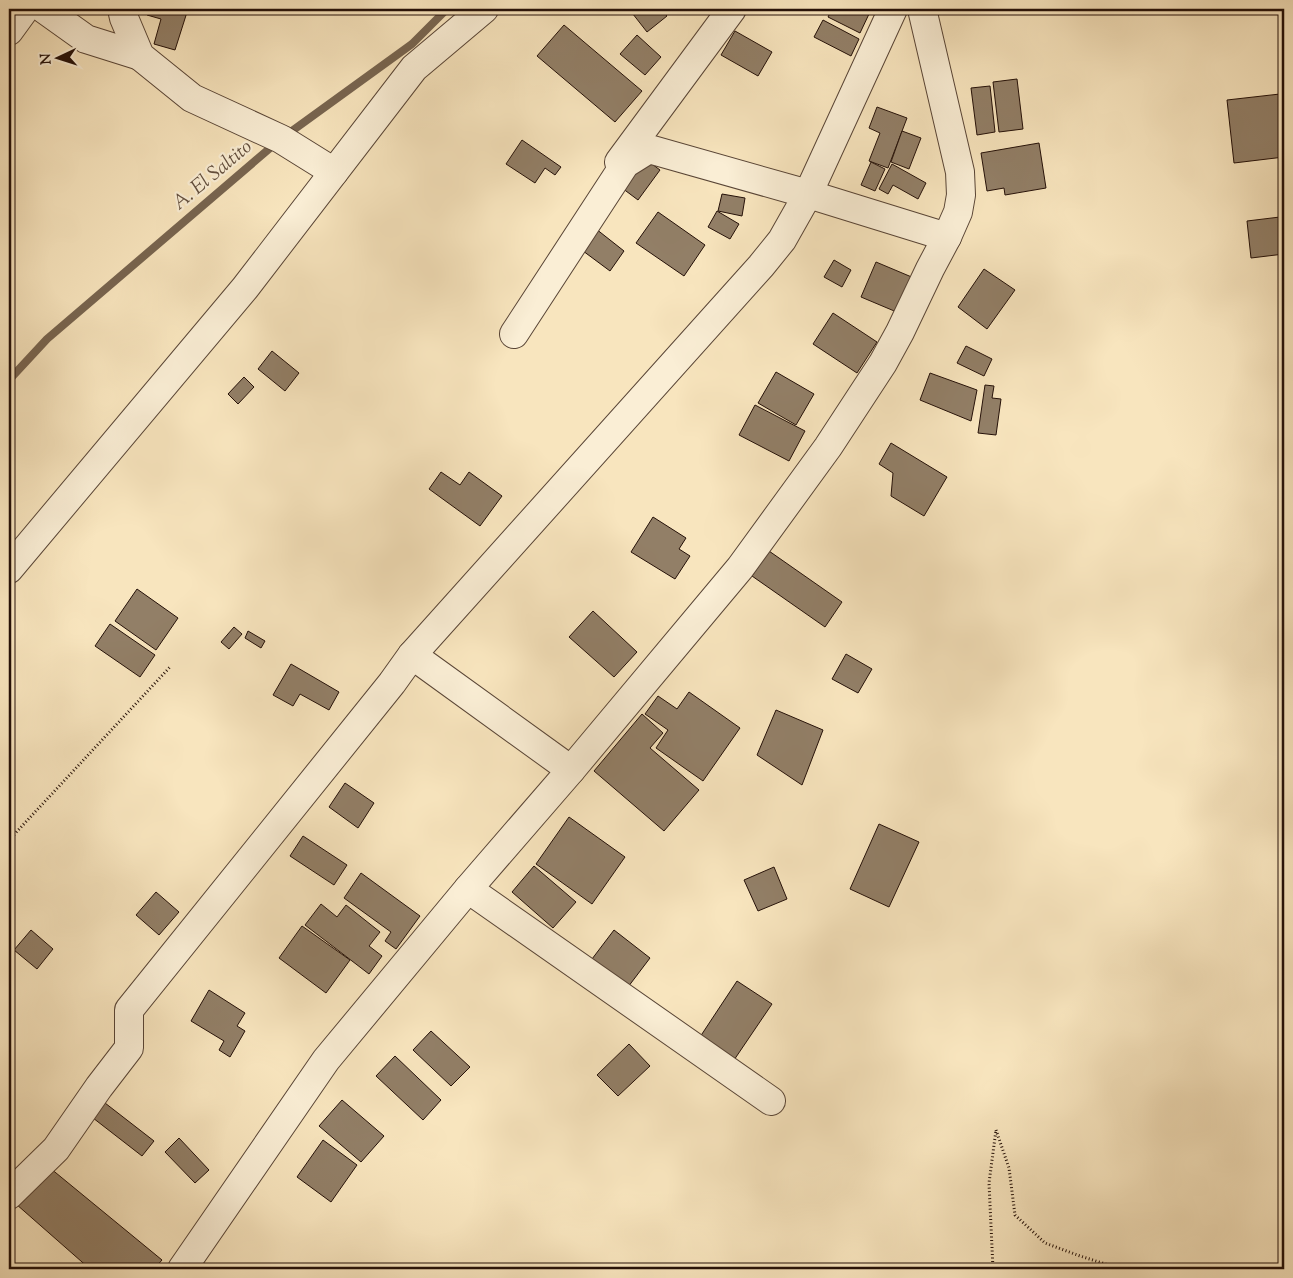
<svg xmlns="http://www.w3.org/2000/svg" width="1293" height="1278" font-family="'Sorts Mill Goudy',serif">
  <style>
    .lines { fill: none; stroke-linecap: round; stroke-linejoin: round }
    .stream { stroke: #786550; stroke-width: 8 }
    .building { fill: #927f67; stroke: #241008 }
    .minor-casing { stroke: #594536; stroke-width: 30 }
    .path { stroke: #241008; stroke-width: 3; stroke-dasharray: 1 2.5; stroke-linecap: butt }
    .minor { stroke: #faeed5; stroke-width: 28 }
    .labels { text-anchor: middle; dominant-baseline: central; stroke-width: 4.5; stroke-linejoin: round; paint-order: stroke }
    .water-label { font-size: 20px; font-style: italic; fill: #634f3e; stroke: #faeed5 }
  </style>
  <rect width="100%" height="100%" fill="#f8e5be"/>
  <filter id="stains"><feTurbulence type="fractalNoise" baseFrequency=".004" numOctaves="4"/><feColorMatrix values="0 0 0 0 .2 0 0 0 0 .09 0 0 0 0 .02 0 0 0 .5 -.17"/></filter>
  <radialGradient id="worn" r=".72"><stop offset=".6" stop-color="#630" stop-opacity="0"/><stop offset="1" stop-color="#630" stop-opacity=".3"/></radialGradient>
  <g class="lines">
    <!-- stream -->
    <g class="stream">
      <path d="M285,136L412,44L447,9"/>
      <path d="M9,380L47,339L276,143"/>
    </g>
  </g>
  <!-- building -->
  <g class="building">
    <path d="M149,9H188L175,50L154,44L161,19L147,15Z"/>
    <path d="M629,9H661L667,16L647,32Z"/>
    <path d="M832,9H858L869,14L860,33L828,17Z"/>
    <path d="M823,20L859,39L851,56L814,37Z"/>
    <path d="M564,25L642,91L615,122L537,56Z"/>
    <path d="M735,31L772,52L758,76L721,55Z"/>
    <path d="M637,35L661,57L645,75L620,54Z"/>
    <path d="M1017,79L1023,129L999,132L993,82Z"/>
    <path d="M990,86L995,132L977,135L971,88Z"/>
    <path d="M1280,94L1284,133V157L1234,163L1227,100Z"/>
    <path d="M877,107L907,118L888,168L869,161L880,133L869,128Z"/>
    <path d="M902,131L921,138L909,169L891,162Z"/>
    <path d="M522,140L561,167L555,175L545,168L535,183L506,164Z"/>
    <path d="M1039,143L1046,188L1005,195L1004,188L987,191L981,153Z"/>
    <path d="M640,155L660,170L638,200L618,185Z"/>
    <path d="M871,162L885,169L875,191L861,185Z"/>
    <path d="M892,164L926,183L918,199L893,185L888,194L879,189Z"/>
    <path d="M722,194L745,198L742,216L718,211Z"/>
    <path d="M717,211L739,224L730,239L708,227Z"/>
    <path d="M658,212L705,245L684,276L636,243Z"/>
    <path d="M1280,217L1284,254L1251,258L1247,221Z"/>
    <path d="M591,225L624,251L610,271L575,245Z"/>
    <path d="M834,260L851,270L842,287L824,277Z"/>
    <path d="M876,262L914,278L899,313L861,297Z"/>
    <path d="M984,269L1015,290L987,329L958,307Z"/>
    <path d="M833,313L877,342L857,373L813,344Z"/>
    <path d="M966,346L992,359L984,376L957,363Z"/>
    <path d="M272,351L299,373L285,391L258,369Z"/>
    <path d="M776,372L814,394L796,425L758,403Z"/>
    <path d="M930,373L977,390L971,421L920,400Z"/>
    <path d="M244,377L254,387L238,404L228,394Z"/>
    <path d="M985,385L994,386L992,398L1001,399L996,435L978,433Z"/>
    <path d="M755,405L805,431L789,461L739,435Z"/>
    <path d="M891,443L947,477L924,516L891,496L893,473L879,464Z"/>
    <path d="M441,472L460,485L469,472L502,496L480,526L429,489Z"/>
    <path d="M653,517L686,538L679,549L690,556L675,579L631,552Z"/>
    <path d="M769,551L842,602L825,627L752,576Z"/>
    <path d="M137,589L178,618L156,650L115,621Z"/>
    <path d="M593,611L637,652L614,677L569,637Z"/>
    <path d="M110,624L155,655L140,677L95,646Z"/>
    <path d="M234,627L242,634L229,649L221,642Z"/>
    <path d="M248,631L265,641L261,648L245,638Z"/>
    <path d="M846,654L872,669L858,693L832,679Z"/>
    <path d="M291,664L339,692L329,710L300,694L293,706L273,695Z"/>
    <path d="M689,692L740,728L703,781L656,748L668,730L645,714L658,696L677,709Z"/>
    <path d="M776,710L823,730L802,785L757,755Z"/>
    <path d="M642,714L663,733L650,748L699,790L664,831L594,771Z"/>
    <path d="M345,783L374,803L358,828L329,807Z"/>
    <path d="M569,817L625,857L592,904L536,864Z"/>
    <path d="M879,824L919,842L889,907L850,889Z"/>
    <path d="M303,836L347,865L334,885L290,856Z"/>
    <path d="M534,866L576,902L553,928L512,892Z"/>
    <path d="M774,867L787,899L758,911L744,880Z"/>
    <path d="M361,873L420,916L396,949L385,941L391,932L344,898Z"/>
    <path d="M156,892L179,912L159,935L136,915Z"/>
    <path d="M321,904L337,917L346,905L380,932L369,946L382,956L369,974L305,925Z"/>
    <path d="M302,926L350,960L326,993L279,958Z"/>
    <path d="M31,930L53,949L37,969L14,950Z"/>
    <path d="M614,930L650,958L628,987L592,959Z"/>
    <path d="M737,981L772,1004L732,1063L698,1040Z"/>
    <path d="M209,990L245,1013L237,1026L245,1031L230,1057L219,1050L224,1041L191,1021Z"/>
    <path d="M431,1031L470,1067L451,1086L413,1050Z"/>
    <path d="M629,1044L650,1066L618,1096L597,1075Z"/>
    <path d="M395,1056L441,1100L423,1120L376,1076Z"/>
    <path d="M96,1096L154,1141L142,1156L84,1111Z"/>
    <path d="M342,1100L384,1136L361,1162L319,1126Z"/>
    <path d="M179,1138L209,1170L195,1183L165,1152Z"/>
    <path d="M323,1140L357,1165L331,1202L297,1177Z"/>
    <path d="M50,1168L162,1260L154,1269H90L16,1204Z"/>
  </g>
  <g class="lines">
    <defs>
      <g id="minor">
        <path d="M44,9L86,39L140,56"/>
        <path d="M122,9L124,18L140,56L192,98L281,139L334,172"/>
        <path d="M9,31L25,9"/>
        <path d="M619,162L732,9"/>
        <path d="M514,334L625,164L649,149L808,194L947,237"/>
        <path d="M9,569L245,288L414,68L484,9"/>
        <path d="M412,655L571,770"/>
        <path d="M468,889L771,1101"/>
        <path d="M9,1195L56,1149L99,1087L129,1048V1010L392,683L412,655L761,266L782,240L808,194L893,9"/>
        <path d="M182,1269L326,1060L468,889L571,770L740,568L828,447L883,363L900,332L930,269L947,237L958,212L961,195L960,172L922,9"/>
      </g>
    </defs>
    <!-- minor casing -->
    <use href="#minor" class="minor-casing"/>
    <!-- path -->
    <g class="path">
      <path d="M9,840L170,667"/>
      <path d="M996,1130L1009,1168L1015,1215L1045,1243L1080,1256L1121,1269"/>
      <path d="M993,1269L989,1183L996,1130"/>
    </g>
    <!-- minor -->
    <use href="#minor" class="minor"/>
  </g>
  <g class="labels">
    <!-- water labels -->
    <g class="water-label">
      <text transform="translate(213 176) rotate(-40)">A. El Saltito</text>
    </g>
  </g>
  <!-- margin -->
  <rect width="1293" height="1278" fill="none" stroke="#f8e5be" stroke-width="30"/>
  <rect x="10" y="10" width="1273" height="1258" fill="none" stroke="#241008" stroke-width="2.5"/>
  <rect x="15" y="15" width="1263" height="1248" fill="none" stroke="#241008"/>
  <!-- north arrow -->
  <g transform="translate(58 58) rotate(266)" stroke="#faeed5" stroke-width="4" paint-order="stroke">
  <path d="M0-4L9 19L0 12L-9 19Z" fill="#241008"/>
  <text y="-8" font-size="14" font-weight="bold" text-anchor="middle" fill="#241008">N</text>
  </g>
  <rect width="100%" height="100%" filter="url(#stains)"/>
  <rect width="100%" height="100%" fill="url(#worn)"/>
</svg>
